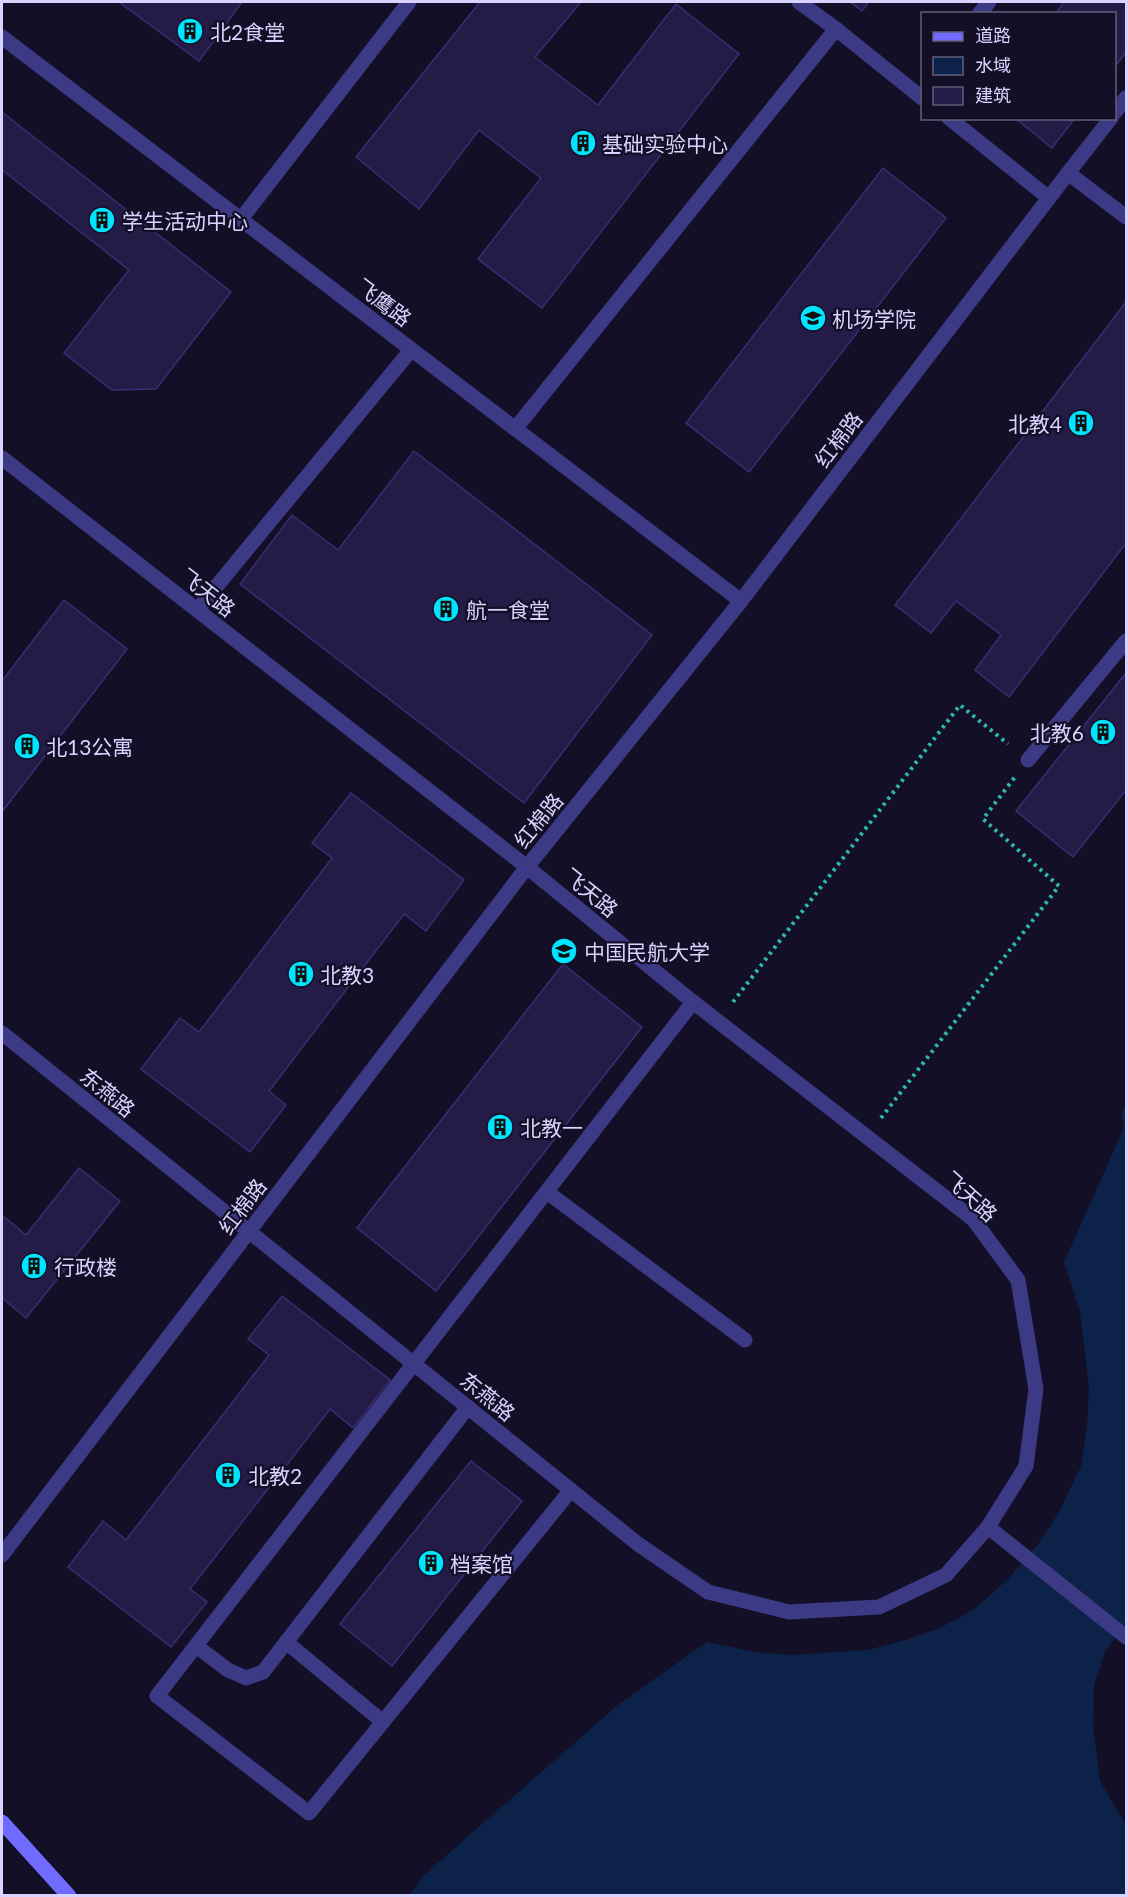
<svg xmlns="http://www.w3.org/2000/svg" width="1128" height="1897" font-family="Lato,'Noto Sans SC',sans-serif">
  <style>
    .water { fill: #0c2248 }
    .building { fill: #241b47; stroke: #3b2d73; stroke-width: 1.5 }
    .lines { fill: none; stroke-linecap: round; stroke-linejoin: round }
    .path { stroke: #2fb8b0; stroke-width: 4; stroke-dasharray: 3 4.5; stroke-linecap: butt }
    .lane { stroke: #3d3a85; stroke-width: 15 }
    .secondary { stroke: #6f6bff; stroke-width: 15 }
    .labels { text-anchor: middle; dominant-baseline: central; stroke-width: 4.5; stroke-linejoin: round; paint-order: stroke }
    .poi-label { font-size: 21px; fill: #d9d4ff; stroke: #130f26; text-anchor: start }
    .street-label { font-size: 21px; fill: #d9d4ff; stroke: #130f26 }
  </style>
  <rect width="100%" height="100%" fill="#130f26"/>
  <!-- water -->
  <path class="water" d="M1126,1103V1623L1105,1652L1094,1685L1093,1725L1100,1781L1126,1825V1895L409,1896L424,1875L619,1704L707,1642L755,1652L791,1655L867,1650L905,1640L940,1628L976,1608L1008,1579L1039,1543L1059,1512L1081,1466L1087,1426L1089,1387L1080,1312L1064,1262L1124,1128L1122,1112Z"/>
  <!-- building -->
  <g class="building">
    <path d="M119,2H242L199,61Z"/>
    <path d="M480,2H581L535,57L598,105L676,4L739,54L542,308L478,259L541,178L479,130L419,209L356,157Z"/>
    <path d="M850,2H869L862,11Z"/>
    <path d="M1064,2H1126V52L1114,68V14H1055Z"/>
    <path d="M2,112L231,292L156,389L112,390L64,353L129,270L2,170Z"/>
    <path d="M1015,118H1075L1052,148Z"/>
    <path d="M883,168L946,218L749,472L686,423Z"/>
    <path d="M1126,302V543L1009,697L975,670L1001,635L956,601L931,633L895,605Z"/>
    <path d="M414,451L652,635L524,803L240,584L292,515L338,550Z"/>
    <path d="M64,600L127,649L2,812V681Z"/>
    <path d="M1126,673V790L1073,857L1016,811Z"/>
    <path d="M351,793L464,880L426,931L404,914L269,1091L286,1105L250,1152L141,1069L180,1018L199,1032L332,858L312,843Z"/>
    <path d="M563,964L642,1027L436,1291L357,1228Z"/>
    <path d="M79,1168L120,1201L26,1318L2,1298V1215L26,1235Z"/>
    <path d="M282,1296L390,1380L353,1428L330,1409L190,1589L207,1602L171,1647L68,1567L103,1521L126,1540L269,1355L248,1339Z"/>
    <path d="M471,1461L522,1501L392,1666L340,1624Z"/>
  </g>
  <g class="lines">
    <!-- path -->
    <g class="path">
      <path d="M733,1002L960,705L1008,744"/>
      <path d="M881,1118L1059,886L983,819L1015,777"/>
    </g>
    <!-- lane -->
    <g class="lane">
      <path d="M799,2L836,29"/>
      <path d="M979,14L989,2"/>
      <path d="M2,37L741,601"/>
      <path d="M1114,113L1126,98"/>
      <path d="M949,118L1049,198"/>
      <path d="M1068,173L1111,118"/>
      <path d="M241,219L409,2"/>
      <path d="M515,429L836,29L922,98"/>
      <path d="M2,458L527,867L693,1002L973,1219L1018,1280L1036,1389L1026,1466L988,1527L946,1575L879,1607L789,1612L708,1592L638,1544L2,1033"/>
      <path d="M197,610L411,350"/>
      <path d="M1028,760L1126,641"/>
      <path d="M547,1192L745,1340"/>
      <path d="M571,1490L309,1813L157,1696L693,1002"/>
      <path d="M988,1527L1126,1637"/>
      <path d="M2,1555L527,867L741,601L1068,173L1126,217"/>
      <path d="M286,1642L383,1722"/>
      <path d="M196,1646L228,1670L246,1678L263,1672L468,1407"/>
    </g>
    <!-- secondary -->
    <path class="secondary" d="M2,1822L69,1896"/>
  </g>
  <!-- icons -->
  <defs>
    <symbol id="building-disc" viewBox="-11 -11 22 22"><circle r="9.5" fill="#00e5ff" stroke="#130f26"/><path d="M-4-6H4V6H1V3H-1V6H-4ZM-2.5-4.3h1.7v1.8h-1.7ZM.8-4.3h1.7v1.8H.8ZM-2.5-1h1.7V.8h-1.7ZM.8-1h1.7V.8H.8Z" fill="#111"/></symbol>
    <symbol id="university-disc" viewBox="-11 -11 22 22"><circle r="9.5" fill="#00e5ff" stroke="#130f26"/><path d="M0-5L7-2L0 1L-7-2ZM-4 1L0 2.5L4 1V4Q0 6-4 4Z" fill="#111"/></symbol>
  </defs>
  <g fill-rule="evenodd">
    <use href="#building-disc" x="175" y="16" width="30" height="30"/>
    <use href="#building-disc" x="568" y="128" width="30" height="30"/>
    <use href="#building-disc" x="87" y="205" width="30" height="30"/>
    <use href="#university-disc" x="798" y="303" width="30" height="30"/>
    <use href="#building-disc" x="1066" y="408" width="30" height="30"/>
    <use href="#building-disc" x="431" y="594" width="30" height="30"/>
    <use href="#building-disc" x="1088" y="717" width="30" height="30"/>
    <use href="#building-disc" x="12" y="731" width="30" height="30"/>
    <use href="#university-disc" x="549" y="936" width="30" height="30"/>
    <use href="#building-disc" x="286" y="959" width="30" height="30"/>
    <use href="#building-disc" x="485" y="1112" width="30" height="30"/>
    <use href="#building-disc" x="19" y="1251" width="30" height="30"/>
    <use href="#building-disc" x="213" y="1460" width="30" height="30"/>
    <use href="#building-disc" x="416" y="1548" width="30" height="30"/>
  </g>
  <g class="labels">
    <!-- poi labels -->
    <g class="poi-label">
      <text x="210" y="31">北2食堂</text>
      <text x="602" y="143">基础实验中心</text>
      <text x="122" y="220">学生活动中心</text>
      <text x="832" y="318">机场学院</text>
      <text x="1062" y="423" text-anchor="end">北教4</text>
      <text x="466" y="609">航一食堂</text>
      <text x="1084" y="732" text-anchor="end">北教6</text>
      <text x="46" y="746">北13公寓</text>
      <text x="584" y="951">中国民航大学</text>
      <text x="320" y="974">北教3</text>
      <text x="520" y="1127">北教一</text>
      <text x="54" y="1266">行政楼</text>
      <text x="248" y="1475">北教2</text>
      <text x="450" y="1563">档案馆</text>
    </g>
    <!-- street labels -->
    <g class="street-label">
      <text transform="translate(384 302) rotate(37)">飞鹰路</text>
      <text transform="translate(838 439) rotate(-53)">红棉路</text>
      <text transform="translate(208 592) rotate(38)">飞天路</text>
      <text transform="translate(538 820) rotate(-51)">红棉路</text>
      <text transform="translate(591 892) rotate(39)">飞天路</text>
      <text transform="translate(108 1092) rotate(39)">东燕路</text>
      <text transform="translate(971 1196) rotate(42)">飞天路</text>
      <text transform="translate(242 1206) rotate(-53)">红棉路</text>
      <text transform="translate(488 1396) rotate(39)">东燕路</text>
    </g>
  </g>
  <!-- border -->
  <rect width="1128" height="1897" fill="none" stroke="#d9d4ff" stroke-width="6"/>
  <!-- legend -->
  <rect x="921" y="12" width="195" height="108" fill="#130f26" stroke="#625e7d" stroke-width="1.5"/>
  <rect x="933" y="32" width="30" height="9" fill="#6f6bff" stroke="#625e7d" stroke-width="1.5"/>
  <text x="975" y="42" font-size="18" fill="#d9d4ff">道路</text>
  <rect x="933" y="57" width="30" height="18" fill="#0c2248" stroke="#625e7d" stroke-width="1.5"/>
  <text x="975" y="72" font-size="18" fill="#d9d4ff">水域</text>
  <rect x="933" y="87" width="30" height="18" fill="#241b47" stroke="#625e7d" stroke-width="1.5"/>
  <text x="975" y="102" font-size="18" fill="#d9d4ff">建筑</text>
</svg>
